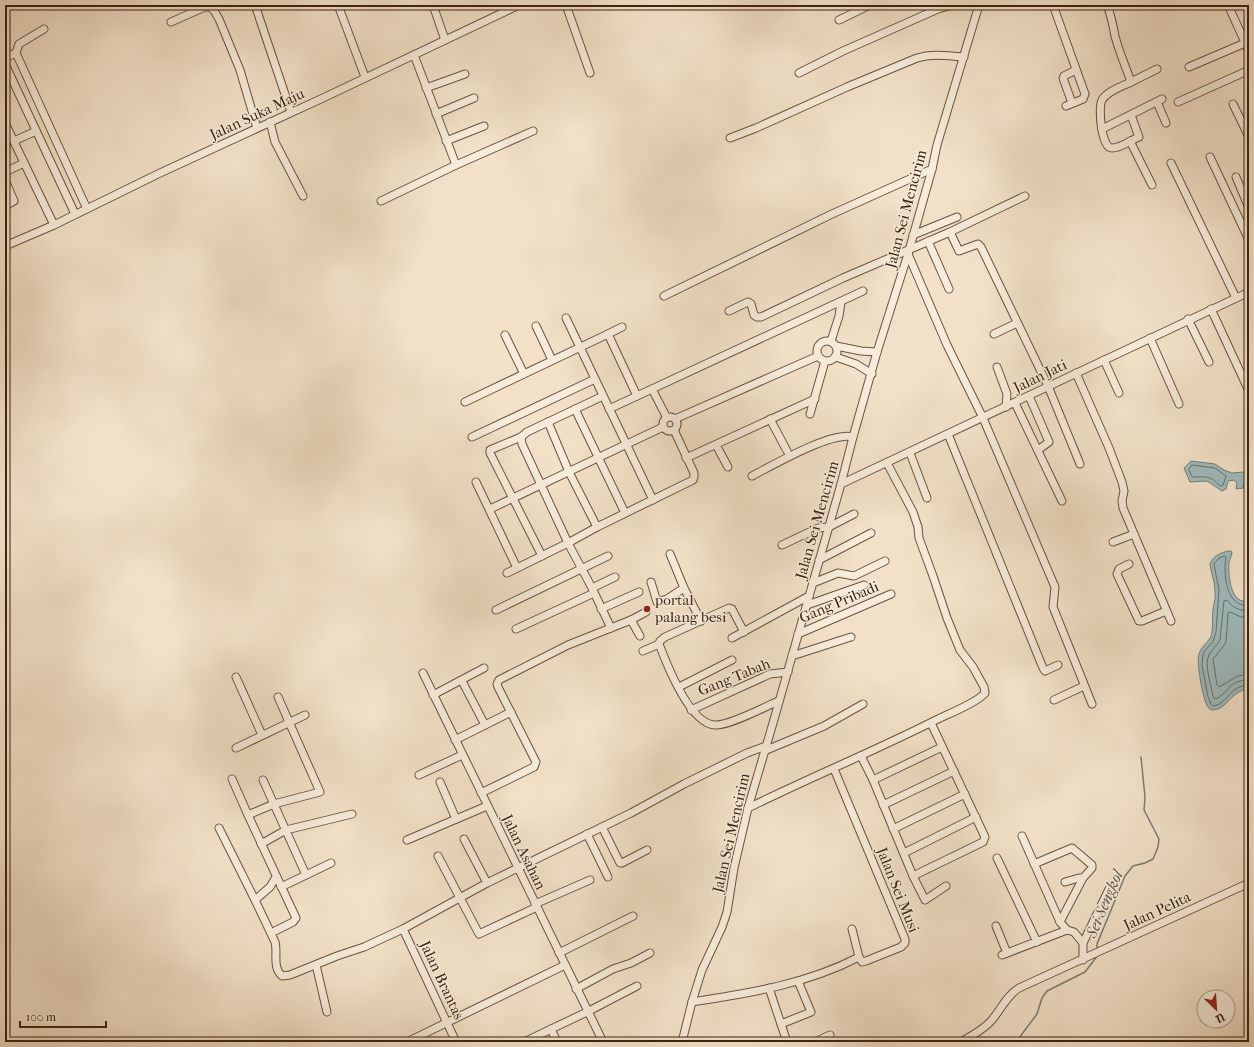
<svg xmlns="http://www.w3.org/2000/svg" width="1254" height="1047" font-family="'IM FELL French Canon',serif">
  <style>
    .water { fill: #9ebbbe; stroke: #767e79 }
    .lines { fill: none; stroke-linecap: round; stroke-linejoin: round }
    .shore { stroke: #6c6f68; stroke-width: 1 }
    .stream { stroke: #767e79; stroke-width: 1.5 }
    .minor-casing { stroke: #695240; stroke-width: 9 }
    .minor { stroke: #f7ecdb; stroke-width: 7 }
    .poi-dot { fill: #8f2418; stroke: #f7ecdb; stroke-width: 1.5 }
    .labels { text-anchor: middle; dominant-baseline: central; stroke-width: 3; stroke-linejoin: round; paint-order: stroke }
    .street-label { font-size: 15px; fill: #3b2312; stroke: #f7ecdb }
    .poi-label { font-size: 15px; fill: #3b2312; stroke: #f7ecdb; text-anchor: start }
    .water-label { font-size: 16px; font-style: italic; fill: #595146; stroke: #f7ecdb }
  </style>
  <rect width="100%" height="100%" fill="#f2e1c8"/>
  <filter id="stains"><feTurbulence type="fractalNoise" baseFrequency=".005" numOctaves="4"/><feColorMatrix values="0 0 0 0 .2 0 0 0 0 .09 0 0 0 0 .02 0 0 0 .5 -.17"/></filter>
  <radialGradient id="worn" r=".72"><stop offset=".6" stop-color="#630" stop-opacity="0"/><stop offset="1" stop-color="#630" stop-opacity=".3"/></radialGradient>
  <!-- water -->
  <g class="water">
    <path d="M1191,461L1215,464L1224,470L1232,473L1243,472L1246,476L1243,488L1236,489L1237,483L1234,480L1228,481L1226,489L1222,491L1207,481L1190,482L1184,468Z"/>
    <path d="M1228,551H1231L1232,553C1231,557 1230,559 1229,562C1228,575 1230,605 1249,601V689C1231,690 1227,710 1213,710C1211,710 1209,709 1208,707C1203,701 1196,661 1199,654C1202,644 1212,641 1212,631C1213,623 1212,616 1213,609C1214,603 1216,597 1215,591C1215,582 1211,573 1210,564C1213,556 1220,553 1228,551Z"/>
  </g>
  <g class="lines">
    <!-- shore -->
    <g class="shore">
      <path d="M1192,465L1215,468L1226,476L1223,485L1220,486C1210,475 1206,477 1192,477L1189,470Z"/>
      <path d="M1249,605C1226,609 1223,573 1226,557L1224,556L1219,558L1214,564L1219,590L1216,632L1213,642L1207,648L1203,654L1202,665L1208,697L1211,704L1213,706C1228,704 1229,685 1249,685"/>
      <path d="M1249,610C1240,612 1232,607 1227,600L1224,601L1220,640C1217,646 1212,649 1209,655C1204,664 1211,685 1213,696L1215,699C1229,694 1227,680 1249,680"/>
      <path d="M1249,617H1241L1230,612L1228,613L1226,642L1222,648L1213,659L1217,685L1219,687L1238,676L1249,674"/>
    </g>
    <!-- stream -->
    <g class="stream">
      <path d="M1097,949V944L1125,876L1133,866L1145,863L1153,859L1158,847L1159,839L1144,810L1145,797L1141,757"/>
      <path d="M1016,1042L1037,1014L1042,998L1047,991L1085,972L1098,955"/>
    </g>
    <defs>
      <g id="minor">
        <path d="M255,5L291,112"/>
        <path d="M338,5L365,77"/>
        <path d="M433,5L445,40"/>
        <path d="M566,5L590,73"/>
        <path d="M1053,5L1085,94L1083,99L1066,106"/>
        <path d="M1107,5C1111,15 1113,25 1115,36C1119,52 1126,67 1131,82C1123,86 1107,91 1102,100C1098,107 1101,148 1112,148C1121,148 1131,140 1139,137L1131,115"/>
        <path d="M1228,5L1249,51"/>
        <path d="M839,20L870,5"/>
        <path d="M171,22L205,7H209L213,9L219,19L240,70L257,128"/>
        <path d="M44,29L19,44L16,53L87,209"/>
        <path d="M414,55L456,165L533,131"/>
        <path d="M5,58L16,53"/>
        <path d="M5,64L75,214"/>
        <path d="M1189,67L1245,43"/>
        <path d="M799,73L843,51L938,9L952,5"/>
        <path d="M1131,82L1157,69"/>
        <path d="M426,88L465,74"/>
        <path d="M1157,102L1166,123"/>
        <path d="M1178,102L1247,71L1249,76"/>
        <path d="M1072,103L1063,78L1064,76L1076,70"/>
        <path d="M1233,104L1249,137"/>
        <path d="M436,114L474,98"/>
        <path d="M270,122L275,142L303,196"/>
        <path d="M5,123L54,225"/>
        <path d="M1102,129L1162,99"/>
        <path d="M730,138L756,128L847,87L917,58C933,53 948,56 964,57"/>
        <path d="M14,141L36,131"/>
        <path d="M446,141L484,126"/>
        <path d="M1130,141L1152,185"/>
        <path d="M1210,157L1249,240"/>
        <path d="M1171,163L1236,298"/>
        <path d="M5,172L24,163"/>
        <path d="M1236,177L1249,208"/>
        <path d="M5,180L14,201L5,206"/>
        <path d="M381,201L456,165"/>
        <path d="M950,232L959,251L978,244L981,247L1048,386L1080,464"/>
        <path d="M913,235L957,217"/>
        <path d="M928,241L949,289"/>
        <path d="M5,246L54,225L160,173L323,98L519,5"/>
        <path d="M908,254L947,345L983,418L1052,580L1055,587L1053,607L1092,704"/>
        <path d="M664,296L832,214L932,169"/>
        <path d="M1211,309L1249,391"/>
        <path d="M729,311L748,302L751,304L754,315L757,317H761L843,278L950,232L1025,196"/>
        <path d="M566,318L653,500"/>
        <path d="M1188,319L1209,362"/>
        <path d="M536,326L552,360"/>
        <path d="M608,334L622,327"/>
        <path d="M994,334L1017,323"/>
        <path d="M505,335L524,374"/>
        <path d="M1150,338L1179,404"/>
        <circle cx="827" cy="351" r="10"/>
        <path d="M831,341L839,316L841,302"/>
        <path d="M836,346L861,351L877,352"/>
        <path d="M836,357L856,364L872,374"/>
        <path d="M1104,360L1119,393"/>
        <path d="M997,367L1007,394L1006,407"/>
        <path d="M1076,373L1109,448L1122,482L1124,491L1122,501L1123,508L1171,621"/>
        <path d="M1029,396L1049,442L1038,450"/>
        <path d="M465,402L608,334L637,396"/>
        <path d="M1015,403L1062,501"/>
        <path d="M575,409L625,513"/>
        <path d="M609,409L652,389"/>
        <path d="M810,414L825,361"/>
        <circle cx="670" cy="424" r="7"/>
        <path d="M667,418L652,389L863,291"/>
        <path d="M675,419L818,356"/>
        <path d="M770,419L787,451"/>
        <path d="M548,422L569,472L597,527"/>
        <path d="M948,434L1043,668L1045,671L1058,665"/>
        <path d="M472,437L595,379"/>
        <path d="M521,437L522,444L568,543L592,588L611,628"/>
        <path d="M716,445L728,467"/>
        <path d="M910,453L927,498"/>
        <path d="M686,458L815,399"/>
        <path d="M752,476C773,465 832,431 853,437"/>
        <path d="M476,482L517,568"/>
        <path d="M841,484L1249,292"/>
        <path d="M490,509L663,427"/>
        <path d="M1113,542L1134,534"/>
        <path d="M782,545L818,528L829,527L854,514"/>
        <path d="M670,554L684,588L701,621"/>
        <path d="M542,556L490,453V450L521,437L527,432L603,396"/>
        <path d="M819,560L871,533"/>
        <path d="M1129,564L1119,569L1117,574L1139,621H1142L1166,611"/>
        <path d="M507,573L568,543L597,527L693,480L694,477V473L674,430"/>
        <path d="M651,582L657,602L667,599L684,588"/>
        <path d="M813,583L838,573L854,576L885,561"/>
        <path d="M592,588L615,577"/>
        <path d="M807,605L864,585"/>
        <path d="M601,609L639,592"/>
        <path d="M496,610L608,556"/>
        <path d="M631,620L640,636"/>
        <path d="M516,629L594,593"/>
        <path d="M798,634L891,594"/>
        <path d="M732,638L809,596"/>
        <path d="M659,644C667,665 691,727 717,725C733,724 764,707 779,701"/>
        <path d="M643,651L659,644L660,641L665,637L729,608L732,609L744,632"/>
        <path d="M792,656L851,637"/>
        <path d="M423,673L603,1042"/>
        <path d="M236,677L262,735"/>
        <path d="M462,681L485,725"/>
        <path d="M679,687L732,660"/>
        <path d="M433,695L484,668"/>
        <path d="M1054,700L1084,686"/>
        <path d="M691,710L770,674L788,672"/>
        <path d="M455,740L511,712"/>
        <path d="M236,748L305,715"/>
        <path d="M764,751L824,726L863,704"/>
        <path d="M861,756L873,780L913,876L925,900L946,886"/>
        <path d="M419,775L462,755"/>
        <path d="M232,779L248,815"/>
        <path d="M263,780L306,875L281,887"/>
        <path d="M873,780L942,747"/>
        <path d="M440,782L456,819"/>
        <path d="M481,793L534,767L536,762L498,687L497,684L499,680L568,645L631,620L646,612"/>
        <path d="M883,805L954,771"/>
        <path d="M748,808C811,777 877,750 940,718C951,713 978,702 985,693L984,687L973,667L960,650L947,618L933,576L919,538L918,527L913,512L887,463"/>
        <path d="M602,827L620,863H622L647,850"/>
        <path d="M219,828L255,900"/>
        <path d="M893,829L965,794"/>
        <path d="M587,834L608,877"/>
        <path d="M1022,836L1060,922L1067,930"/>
        <path d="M464,839L487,883"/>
        <path d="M407,840L487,806"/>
        <path d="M261,844L286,830L352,814"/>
        <path d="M904,853L976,817"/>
        <path d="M438,856L479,934L537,907"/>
        <path d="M997,858L1037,942"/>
        <path d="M1034,864L1072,848L1092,865V868L1083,878H1079L1065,882"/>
        <path d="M306,875L331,863"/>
        <path d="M913,876L983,842L985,837L931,723"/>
        <path d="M276,877L270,887L255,900L275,942C278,953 272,967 282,976L290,975L337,956L364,947L403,929L487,883L631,813L684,784L747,753L766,746"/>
        <path d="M535,904L590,880"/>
        <path d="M1060,922L1083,878"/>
        <path d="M996,926L1007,953"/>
        <path d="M403,929L456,1042"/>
        <path d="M852,929L859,957"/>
        <path d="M271,933L293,922L296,918L248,815L274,804L320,792L278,697"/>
        <path d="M559,953L633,916"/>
        <path d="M1002,955L1067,930L1074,932L1083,943"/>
        <path d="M1083,960V943L1110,887"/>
        <path d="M316,965L327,1012"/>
        <path d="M769,988L787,1042"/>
        <path d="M576,989L613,969L631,963L650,953"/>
        <path d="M692,1002C750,993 807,984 859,957L862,962L866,961L901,947L905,943V939L834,769"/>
        <path d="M781,1024L811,1012L798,981"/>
        <path d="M551,1029L557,1042"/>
        <path d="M407,1042L565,965"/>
        <path d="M524,1042L587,1012L637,986"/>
        <path d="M682,1042L692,1002L702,970L722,927L727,912L734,868L748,808L773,723L841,484L853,437L877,352L908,254L932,169L937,145L979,5"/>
        <path d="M815,1042L830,1035"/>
        <path d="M961,1042C971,1036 983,1030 991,1021C1001,1010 1006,996 1019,988L1249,883"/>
      </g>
    </defs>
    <!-- minor casing -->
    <use href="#minor" class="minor-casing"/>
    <!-- minor -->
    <use href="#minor" class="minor"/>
  </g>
  <!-- markers -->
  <circle class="poi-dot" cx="647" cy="609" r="4"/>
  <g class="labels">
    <!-- street labels -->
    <g class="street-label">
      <text transform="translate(257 114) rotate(-25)">Jalan Suka Maju</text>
      <text transform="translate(906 209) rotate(-75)">Jalan Sei Mencirim</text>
      <text transform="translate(1040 376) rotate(-26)">Jalan Jati</text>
      <text transform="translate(817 520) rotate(-74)">Jalan Sei Mencirim</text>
      <text transform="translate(839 602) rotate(-23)">Gang Pribadi</text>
      <text transform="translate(734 677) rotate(-22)">Gang Tabah</text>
      <text transform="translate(731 833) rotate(-77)">Jalan Sei Mencirim</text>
      <text transform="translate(524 852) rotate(64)">Jalan Asahan</text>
      <text transform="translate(898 890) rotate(68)">Jalan Sei Musi</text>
      <text transform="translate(1157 911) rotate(-25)">Jalan Pelita</text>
      <text transform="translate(442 980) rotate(65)">Jalan Brantas</text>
    </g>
    <!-- poi labels -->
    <g class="poi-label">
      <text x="655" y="600">portal<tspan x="655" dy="17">palang besi</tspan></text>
    </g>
    <!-- water labels -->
    <g class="water-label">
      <text transform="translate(1104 904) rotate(-67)">Sei Sengkol</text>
    </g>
  </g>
  <!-- margin -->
  <rect width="1254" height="1047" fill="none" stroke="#f2e1c8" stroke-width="20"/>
  <rect x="6" y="6" width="1242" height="1035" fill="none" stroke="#3b2312" stroke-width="2"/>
  <rect x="10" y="10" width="1234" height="1027" fill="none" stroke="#3b2312"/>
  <!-- north arrow -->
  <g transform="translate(1216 1009) rotate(155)"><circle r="19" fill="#f7ecdb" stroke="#ac9c8b"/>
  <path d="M0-3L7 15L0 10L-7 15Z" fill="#8f2418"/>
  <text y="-6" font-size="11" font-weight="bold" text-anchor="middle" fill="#3b2312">U</text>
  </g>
  <!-- scale -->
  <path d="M20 1021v6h86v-6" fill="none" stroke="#3b2312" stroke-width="2"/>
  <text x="26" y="1021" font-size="12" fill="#3b2312" stroke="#f7ecdb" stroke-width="3" paint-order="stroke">100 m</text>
  <rect width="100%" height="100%" filter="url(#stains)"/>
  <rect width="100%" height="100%" fill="url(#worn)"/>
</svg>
